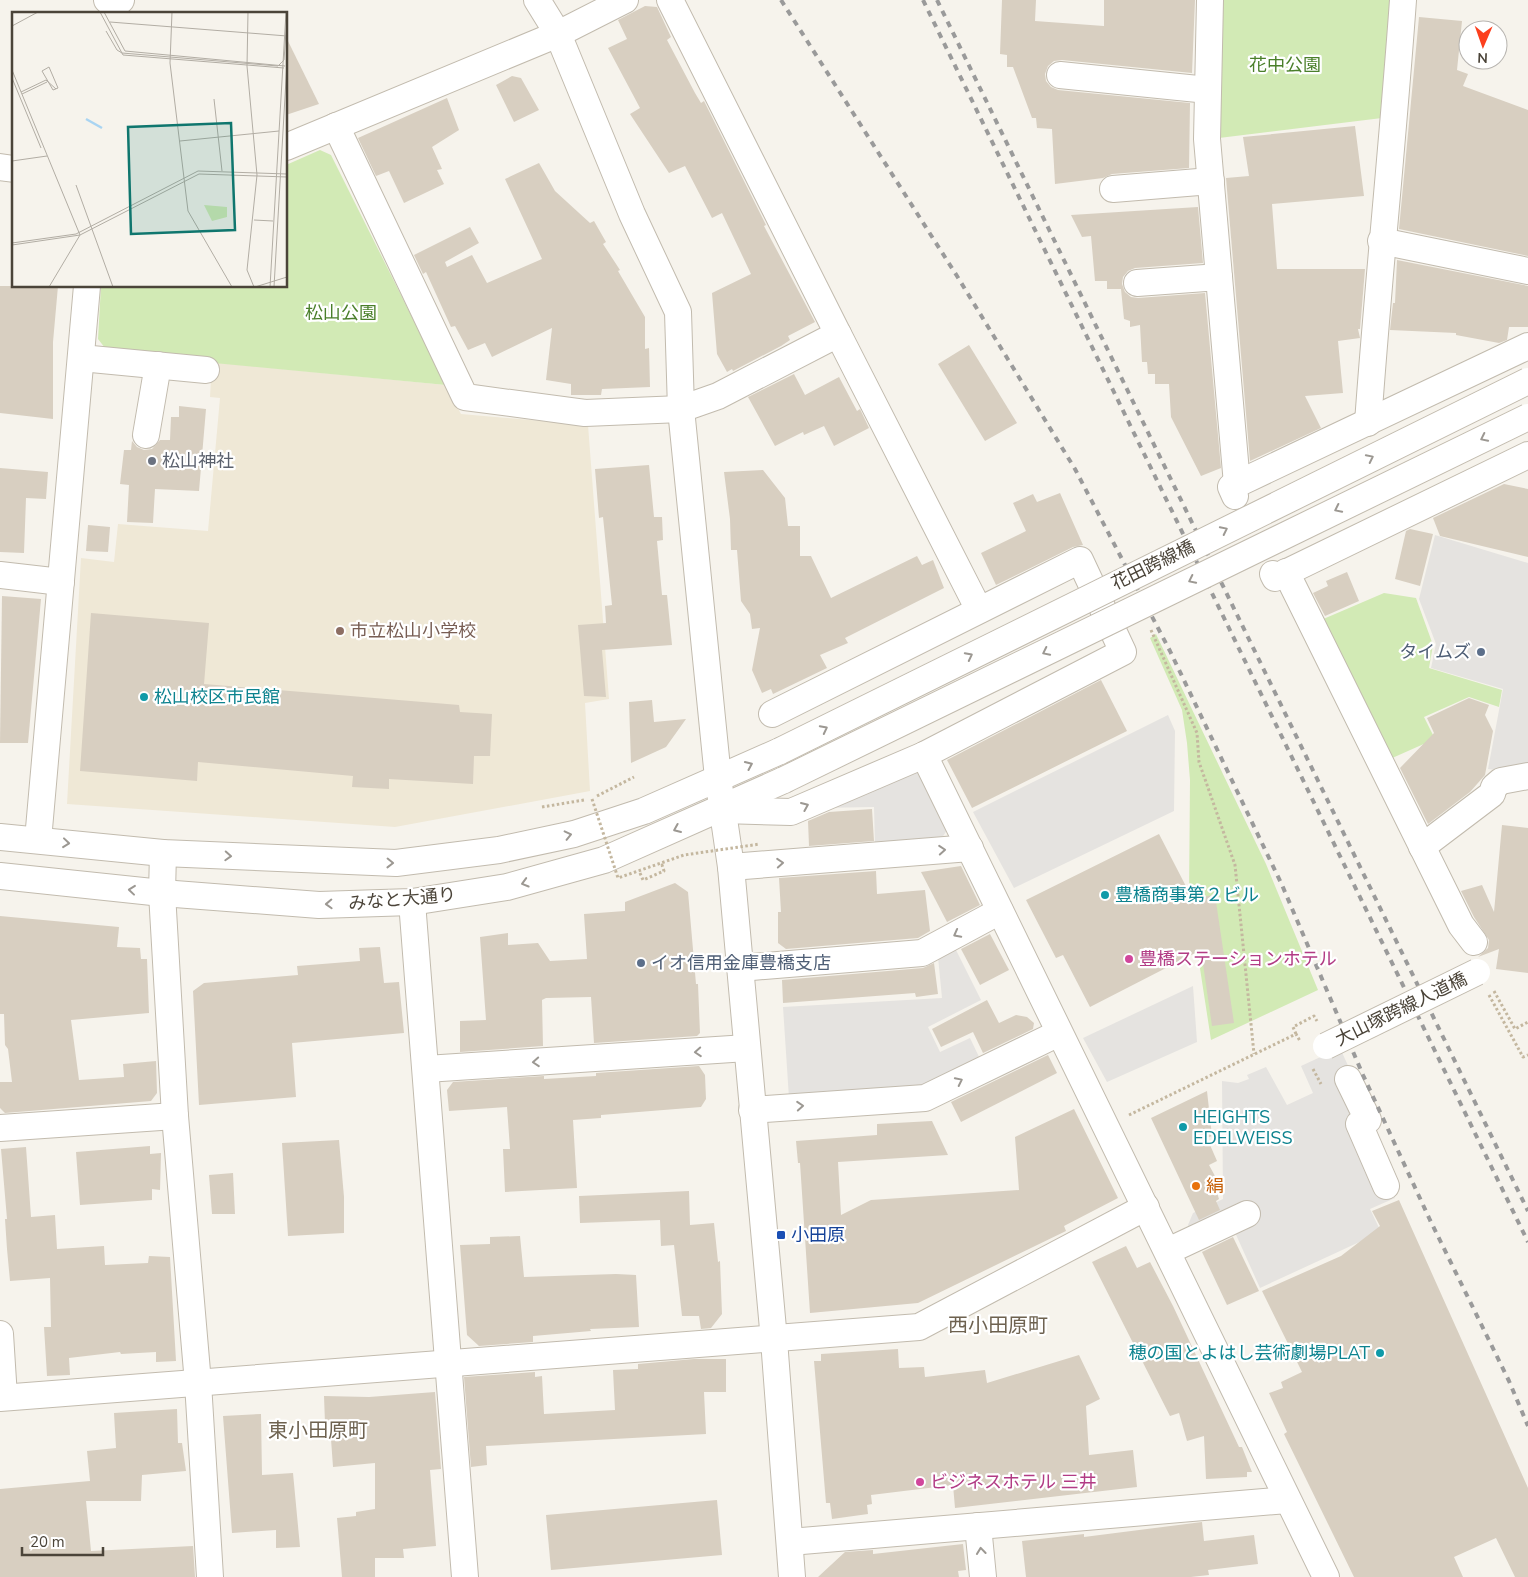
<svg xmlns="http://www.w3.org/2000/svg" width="1528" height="1577" font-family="'Nunito Sans','Noto Sans JP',sans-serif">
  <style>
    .education { fill: #efe8d6 }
    .green { fill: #d2eab5 }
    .parking { fill: #e5e3e0 }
    .building { fill: #d8cfc1 }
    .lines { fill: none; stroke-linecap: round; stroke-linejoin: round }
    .minor-casing { stroke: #c2bbae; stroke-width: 28 }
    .path { stroke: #c4b79f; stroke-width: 3; stroke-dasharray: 2.5 2.5; stroke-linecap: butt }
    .minor { stroke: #fff; stroke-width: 26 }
    .rail { stroke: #9a9a9a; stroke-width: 4; stroke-dasharray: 6 6; stroke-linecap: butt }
    .minor-bridge-casing { stroke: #c2bbae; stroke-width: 28; stroke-linecap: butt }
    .path-bridge { stroke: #c4b79f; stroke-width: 3; stroke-dasharray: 2.5 2.5; stroke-linecap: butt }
    .minor-bridge { stroke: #fff; stroke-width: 26 }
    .oneway { stroke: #9c9892 }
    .worship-dot { fill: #6b7280; stroke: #fff; stroke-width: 2 }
    .education-dot { fill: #8d6e63; stroke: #fff; stroke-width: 2 }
    .service-dot { fill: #5c6f8a; stroke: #fff; stroke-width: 2 }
    .culture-dot { fill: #0f9aa8; stroke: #fff; stroke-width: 2 }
    .hotel-dot { fill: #d1479c; stroke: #fff; stroke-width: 2 }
    .food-dot { fill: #e8710a; stroke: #fff; stroke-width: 2 }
    .transit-dot { fill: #1a4fb4; stroke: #fff; stroke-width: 2 }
    .labels { text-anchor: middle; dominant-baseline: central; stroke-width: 4.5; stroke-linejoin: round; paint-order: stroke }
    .park-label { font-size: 18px; fill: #4a7f2a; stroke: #fff }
    .worship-label { font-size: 18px; fill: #5b616d; stroke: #fff; text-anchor: start }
    .street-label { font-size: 18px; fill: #4b4439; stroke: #fff }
    .education-label { font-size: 18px; fill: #785e54; stroke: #fff; text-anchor: start }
    .service-label { font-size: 18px; fill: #4e5e75; stroke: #fff; text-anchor: end }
    .culture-label { font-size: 18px; fill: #0d838f; stroke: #fff; text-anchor: start }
    .hotel-label { font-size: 18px; fill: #b23c85; stroke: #fff; text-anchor: start }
    .food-label { font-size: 18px; fill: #c56008; stroke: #fff; text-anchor: start }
    .transit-label { font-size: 18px; fill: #164399; stroke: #fff; text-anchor: start }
    .quarter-label { font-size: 20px; fill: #6e6250; stroke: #fff }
    .inset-river { fill: none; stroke: #a9d4f2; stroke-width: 2.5 }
    .inset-road { fill: none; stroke: #b2ada4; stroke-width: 1 }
    .view { fill: #0f766e; fill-opacity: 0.15; stroke: #0f766e; stroke-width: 2.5 }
    .inset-edge { fill: none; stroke: #4b4439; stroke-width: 2.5 }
  </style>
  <rect width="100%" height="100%" fill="#f6f3ec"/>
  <!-- education -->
  <path class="education" d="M212,362L446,385L461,414L588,425L609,699L585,703L590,791L395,827L67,804L81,558L114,562L118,524L208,531L220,398L210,397Z"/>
  <!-- green -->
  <g class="green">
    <path d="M1221,0H1391L1382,118L1219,138Z"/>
    <path d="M320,150L331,155L446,385L109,353L98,339L101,286H286V165Z"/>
    <path d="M1384,593L1416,598L1433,645L1429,668L1502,690L1499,707L1469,697L1424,717L1435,739L1390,759L1321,620Z"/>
    <path d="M1156,634L1266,864L1318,990L1211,1040L1189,897L1190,780L1187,743L1182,710L1150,638Z"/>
  </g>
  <!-- parking -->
  <g class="parking">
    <path d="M1435,535L1528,563V770L1504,771L1488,769L1503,689L1431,668L1436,644L1419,599Z"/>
    <path d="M1168,715L1175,731L1174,811L1014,888L973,812Z"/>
    <path d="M917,770L947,830L940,841L875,845L874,807L820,808Z"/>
    <path d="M955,948L981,1000L928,1027L940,1052L970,1038L980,1059L923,1090L789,1098L783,1007L942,998L938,957Z"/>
    <path d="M1193,986L1197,1042L1107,1082L1083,1038Z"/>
    <path d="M1340,1048L1370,1114L1374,1147L1395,1198L1370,1209L1381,1232L1260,1288L1233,1228L1198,1244L1188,1225L1193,1213L1223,1199L1222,1081L1238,1083L1249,1079L1247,1075L1266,1067L1287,1105L1313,1093L1301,1066Z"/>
  </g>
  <!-- building -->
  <g class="building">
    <path d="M1002,0H1036L1035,21L1104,26V0H1195L1192,73L1062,60L1054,61L1048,66L1045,74L1046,81L1051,87L1058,90L1190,103L1189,168L1112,174L1103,178L1055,184L1052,129L1037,128L1036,118H1032L1013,67H1007V55L1000,54Z"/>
    <path d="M645,6L657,7L671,37L667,40L695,93L701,103L704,101L766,225L764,226L815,322L788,336L790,340L781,346L733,371L732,369L727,372L717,354L712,293L751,274L722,213L712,218L685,166L669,173L630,114L640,108L608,48L627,39L618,20Z"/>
    <path d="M1419,17L1462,21L1457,70L1468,74L1463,86L1528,110V256L1399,229Z"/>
    <path d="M286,37L319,104L286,115Z"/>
    <path d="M512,76L521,78L539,110L514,122L496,85Z"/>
    <path d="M447,98L459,130L432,147L442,169L437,170L444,184L404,203L389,171L376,176L358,138Z"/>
    <path d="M1355,126L1364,196L1272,204L1277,269H1365L1360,329H1358L1360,338L1338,341L1343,393L1305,396L1321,428L1250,461L1226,178L1249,176L1243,137Z"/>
    <path d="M539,163L555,191L590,223L594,221L606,242L603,244L620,270L618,271L645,317V349L649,348L650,387L602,389L601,395H571V384L546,380L552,328L492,357L485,343L468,350L455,326L451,327L426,272L423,274L414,255L470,227L479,243L445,262L447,267L472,255L487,283L542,259L505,179Z"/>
    <path d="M1198,207L1203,263L1135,268L1128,271L1123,277L1122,284L1125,292L1131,297L1138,298L1205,293L1221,468L1201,476L1171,417L1169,384H1155V374H1148L1147,362H1142L1140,325L1130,327V321L1124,319L1121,289H1107V281H1095L1091,236L1082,237L1071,215Z"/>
    <path d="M1397,260L1528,286V327H1509L1507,340L1499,343L1456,335V333L1390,330L1393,303H1395Z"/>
    <path d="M0,286H58L53,342V419L0,413Z"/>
    <path d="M969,345L1017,423L985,441L938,364Z"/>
    <path d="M794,374L805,395L839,377L857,411L860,409L869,428L834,446L824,426L804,435L803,432L775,446L748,397Z"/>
    <path d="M179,406L206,409L199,491L155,489L153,523L127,522L129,485L120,484L124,450H131L132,441L137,447L144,450L152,449L160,440H170L171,417H179Z"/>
    <path d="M649,465L654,517H662L663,540L657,541L662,595H667L672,645L602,650L606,697L584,696L578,625L606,623L605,606L612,605L603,517L599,518L595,469Z"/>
    <path d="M0,468L48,472L46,499L26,498L24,553L0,552Z"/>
    <path d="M763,470L785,498L788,526H800V556H811L831,598L917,556L922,565L933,560L944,588L845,638L848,643L820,655L827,668L773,694L771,689L762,693L752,670L760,628L752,629L750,614L741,601L737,550H731L730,519L724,472Z"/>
    <path d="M1504,484L1528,489V557L1440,536L1433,518Z"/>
    <path d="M1060,493L1083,545L1073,547L996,585L981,553L1026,531L1013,503L1033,494L1037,502Z"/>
    <path d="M88,525L110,527L108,552L86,551Z"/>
    <path d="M1410,529L1433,534L1420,586L1395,579L1406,531Z"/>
    <path d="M1347,572L1359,601L1325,616L1313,593L1328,586L1326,581Z"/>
    <path d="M2,596L41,599L28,743H0Z"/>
    <path d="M91,613L209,623L204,684L459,705L460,712L492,714L490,756H474L473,784L389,779V789L352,787L353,776L198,762L197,781L80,771Z"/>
    <path d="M1101,680L1127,731L972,808L947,760Z"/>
    <path d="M1469,698L1489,705L1485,715L1493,731L1485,775L1470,792L1428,824L1400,768L1434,733L1427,718Z"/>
    <path d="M652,700L654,722L686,719L666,747L631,763L629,702Z"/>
    <path d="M872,809L874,841L809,846L808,821L829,812Z"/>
    <path d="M1502,825L1528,828V973L1496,969L1499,949L1478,957L1488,948L1489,940L1474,917L1461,891L1482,885L1494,912Z"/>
    <path d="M1159,834L1192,898L1215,895L1234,1023L1212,1026L1201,950L1090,1007L1063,955L1056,958L1026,900Z"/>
    <path d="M961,866L980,905L947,922L921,872Z"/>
    <path d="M876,871L877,894L925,890L930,931L918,938L786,949L778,943V912H781L779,878Z"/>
    <path d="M675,883L688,892L696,984H698L700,1033L697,1036L594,1043L591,997L546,998L542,1000L543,1046L460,1052V1021L486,1020L480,937L508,933V945L538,943L550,961L587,959L584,914L625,911V902Z"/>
    <path d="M0,916L119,927L117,947L140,948L141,959H147L149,1013L71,1020L79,1080L124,1077L123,1064L156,1061L157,1093L151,1101L5,1113L0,1108V1082H12L8,1049L5,1045L4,1014H0Z"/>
    <path d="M990,934L1009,970L980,985L961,949Z"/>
    <path d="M380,947L384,983L399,982L404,1033L292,1043L296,1097L199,1105L193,991L204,983L298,975L297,966L360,961L359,948Z"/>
    <path d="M934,963L938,994L916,997L915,993L783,1003L782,980L923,968Z"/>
    <path d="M987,1000L999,1023L1016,1015L1027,1017L1034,1023L1033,1029L983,1053L973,1032L941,1047L932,1029Z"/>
    <path d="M1048,1055L1057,1073L961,1122L951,1102Z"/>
    <path d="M699,1066L705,1075L706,1099L701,1107L601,1115V1118L573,1120L577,1188L505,1192L503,1149H510L507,1107L449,1111L447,1090L453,1082L544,1076V1079L596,1076V1073Z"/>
    <path d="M1207,1091L1212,1136L1207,1138L1217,1161L1209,1165L1215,1176L1212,1177L1219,1199L1216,1201L1220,1210L1199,1220L1151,1118Z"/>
    <path d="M1074,1109L1118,1198L1064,1226L1066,1231L918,1303L810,1313L800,1163H798L796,1141L877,1135V1124L932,1121L948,1155L838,1162L841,1215L871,1200L1019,1190L1015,1137Z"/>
    <path d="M339,1140L344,1197V1233L288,1236L282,1143Z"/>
    <path d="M150,1146V1154L161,1153L160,1190L152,1189V1200L80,1205L76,1152Z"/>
    <path d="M26,1147L31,1217L55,1215L57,1249L104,1246L105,1265L148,1263L149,1256L170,1257L176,1361L156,1362V1352L121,1354L120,1352L69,1358L70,1375L47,1376L44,1327H51L50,1278L10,1281L7,1249L5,1219H7L1,1149Z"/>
    <path d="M233,1173L235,1214H212L209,1175Z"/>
    <path d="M689,1191L690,1225L714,1223L718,1262L720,1261L722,1314L711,1328L701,1329L699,1316H682L674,1245L661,1246L660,1220L580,1223L579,1196Z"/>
    <path d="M1399,1200L1528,1488V1577H1515L1496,1538L1454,1557L1463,1577H1354L1284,1434L1287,1432L1269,1393L1283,1388L1281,1382L1302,1372L1262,1291L1341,1256L1380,1226L1372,1211Z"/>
    <path d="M520,1236L524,1277L616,1274L636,1275L639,1327L590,1329L591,1331L533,1336V1342L479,1346L467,1335L460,1245L490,1244V1237Z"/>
    <path d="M1233,1237L1259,1291L1227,1305L1202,1252Z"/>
    <path d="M1126,1246L1137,1268L1150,1262L1173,1306L1239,1447H1242L1252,1472H1247V1477L1206,1479L1204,1436L1187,1441L1179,1413L1170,1416L1092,1262Z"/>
    <path d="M898,1349L899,1368L924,1367L925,1377L985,1370L987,1383L1079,1355L1100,1399L1086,1406L1089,1455L1133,1450L1137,1487L955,1508L953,1485L871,1495L872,1504L867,1505L868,1514L832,1519L830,1503H826L814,1361H821V1354Z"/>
    <path d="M694,1359H726V1392H704L706,1434L486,1446L487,1465L471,1467L464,1377L535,1372V1377L542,1376L544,1414L615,1410L613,1370L638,1369V1364Z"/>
    <path d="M435,1392L441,1469L430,1470L436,1546L403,1549L404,1558H375V1577H342L337,1518L356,1516V1512L375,1509V1463L333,1467L330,1425L325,1423L324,1396L369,1397Z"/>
    <path d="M177,1409L178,1443H182L186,1471L142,1475L141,1501H86L91,1551L193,1546L195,1577H0V1489L90,1481L87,1451L116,1448L114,1413Z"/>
    <path d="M261,1414L262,1475L293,1473L300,1547L276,1548V1530L232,1533L223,1416Z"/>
    <path d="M717,1500L722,1555L551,1570L546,1515Z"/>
    <path d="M1202,1522L1204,1541L1254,1535L1258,1564L1208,1570L1209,1575L1191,1577H1026L1022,1541L1084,1534V1537Z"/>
    <path d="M963,1544L966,1570L958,1571L959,1577H818L845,1552L873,1550V1554Z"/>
  </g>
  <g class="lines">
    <defs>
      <g id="minor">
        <path d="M107,0L112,4L121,0"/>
        <path d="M537,0L558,34L632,214L678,312L681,409L718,778L731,867L774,1340L792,1577"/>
        <path d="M1210,0L1207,139L1237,484"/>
        <path d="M1060,75L1208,90"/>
        <path d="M336,126L465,397L585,413L681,409L718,396L838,334L670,0"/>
        <path d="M286,147L558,34L625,0"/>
        <path d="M0,167L14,169"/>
        <path d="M1113,189L1211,181"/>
        <path d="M1381,241L1528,271"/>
        <path d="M1137,283L1219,277"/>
        <path d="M838,334L979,610"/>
        <path d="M81,358L206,370"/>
        <path d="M1368,423C1378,282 1393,141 1403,0"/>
        <path d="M146,435L158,365"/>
        <path d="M1235,496L1231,487L1237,484L1528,346"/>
        <path d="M1286,572L1461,925L1474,942"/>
        <path d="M1273,574L1275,578L1528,455"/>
        <path d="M0,575L61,582"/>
        <path d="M924,755L1326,1577"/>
        <path d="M722,810L791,812L924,755L1123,652L1080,560L772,714"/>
        <path d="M0,837L163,853L396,863L499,850L574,834L644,811L780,751"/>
        <path d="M38,840L87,286"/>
        <path d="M1422,847L1492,794L1494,787L1501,781L1528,776"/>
        <path d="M163,853L162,893L175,1116L198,1383L210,1577"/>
        <path d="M731,867L970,848"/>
        <path d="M0,876L162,893L319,905L412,902L507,887L604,860L784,780"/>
        <path d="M412,902L465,1577"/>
        <path d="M740,968L922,953L1000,911"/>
        <path d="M426,1069L747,1048"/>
        <path d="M1348,1079L1368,1120L1359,1124L1386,1186"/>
        <path d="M752,1110L925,1098L1059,1033"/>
        <path d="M0,1128L175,1116"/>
        <path d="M1168,1251L1247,1214"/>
        <path d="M0,1334L4,1397"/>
        <path d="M0,1398L919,1327L1146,1207"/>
        <path d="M978,1526L983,1577"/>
        <path d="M790,1542L1287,1500"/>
      </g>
    </defs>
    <!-- minor casing -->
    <use href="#minor" class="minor-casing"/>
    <!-- path -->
    <g class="path">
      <path d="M1151,630L1197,733L1199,762L1235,865L1254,1054"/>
      <path d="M597,796L634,777"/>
      <path d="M542,807L584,800"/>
      <path d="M640,873L643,880L664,871L662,865L660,866"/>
      <path d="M1494,991L1515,1029L1528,1022"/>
      <path d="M1489,995L1523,1057L1528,1055"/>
      <path d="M1296,1034L1293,1027L1314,1016L1317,1021"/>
      <path d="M1313,1069L1321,1084"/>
      <path d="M1129,1115L1296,1034L1300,1041"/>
    </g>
    <!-- minor -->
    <use href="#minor" class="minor"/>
    <!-- rail -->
    <g class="rail">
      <path d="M781,0L957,276L1075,469L1170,651L1282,885L1363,1075L1430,1220L1509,1381L1528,1426"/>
      <path d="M923,0L1528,1242"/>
      <path d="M937,0L1528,1211"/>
    </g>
    <defs>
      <g id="minor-bridge">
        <path d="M780,751L1528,381"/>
        <path d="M784,780L1528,417"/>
        <path d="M1326,1046L1477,972"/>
      </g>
    </defs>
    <!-- minor-bridge casing -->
    <use href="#minor-bridge" class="minor-bridge-casing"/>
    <!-- path-bridge -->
    <path class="path-bridge" d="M592,799L618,878L684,855L760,844"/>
    <!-- minor-bridge -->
    <use href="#minor-bridge" class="minor-bridge"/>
  </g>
  <!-- one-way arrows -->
  <defs><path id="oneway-chevron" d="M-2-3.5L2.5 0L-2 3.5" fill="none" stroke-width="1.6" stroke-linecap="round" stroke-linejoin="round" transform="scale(1.25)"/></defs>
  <g class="oneway">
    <use href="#oneway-chevron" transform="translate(1484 438) rotate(154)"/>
    <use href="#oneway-chevron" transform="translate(1370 458) rotate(-26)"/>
    <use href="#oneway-chevron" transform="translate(1338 509) rotate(154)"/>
    <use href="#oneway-chevron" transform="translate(1224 530) rotate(-26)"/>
    <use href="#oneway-chevron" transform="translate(1192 580) rotate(154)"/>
    <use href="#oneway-chevron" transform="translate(1046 652) rotate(154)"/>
    <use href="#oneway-chevron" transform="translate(969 656) rotate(-27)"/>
    <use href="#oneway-chevron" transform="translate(824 729) rotate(-27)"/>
    <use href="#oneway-chevron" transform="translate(749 765) rotate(-24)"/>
    <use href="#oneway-chevron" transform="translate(805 806) rotate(-23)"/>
    <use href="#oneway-chevron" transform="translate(677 829) rotate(157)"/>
    <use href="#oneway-chevron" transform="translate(568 835) rotate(-13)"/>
    <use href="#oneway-chevron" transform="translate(66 843) rotate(6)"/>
    <use href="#oneway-chevron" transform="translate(942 850) rotate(-4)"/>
    <use href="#oneway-chevron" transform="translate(228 856) rotate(3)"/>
    <use href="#oneway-chevron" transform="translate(390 863) rotate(1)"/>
    <use href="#oneway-chevron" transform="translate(780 863) rotate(-4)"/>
    <use href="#oneway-chevron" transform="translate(525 883) rotate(164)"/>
    <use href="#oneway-chevron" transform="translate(132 890) rotate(-174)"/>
    <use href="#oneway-chevron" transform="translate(329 904) rotate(178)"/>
    <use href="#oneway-chevron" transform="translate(957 934) rotate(152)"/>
    <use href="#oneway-chevron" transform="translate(698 1052) rotate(176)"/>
    <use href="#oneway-chevron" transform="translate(536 1062) rotate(176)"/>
    <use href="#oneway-chevron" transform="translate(959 1081) rotate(-26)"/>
    <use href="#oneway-chevron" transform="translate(800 1106) rotate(-4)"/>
    <use href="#oneway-chevron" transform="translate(981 1551) rotate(-96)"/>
  </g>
  <!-- markers -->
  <circle class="worship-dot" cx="152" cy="461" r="5"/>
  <circle class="education-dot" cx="340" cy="631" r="5"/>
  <g class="service-dot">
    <circle cx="1481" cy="652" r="5"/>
    <circle cx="641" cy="963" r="5"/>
  </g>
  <g class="culture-dot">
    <circle cx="144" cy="697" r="5"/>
    <circle cx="1105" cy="895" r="5"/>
    <circle cx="1183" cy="1127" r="5"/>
    <circle cx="1380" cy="1353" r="5"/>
  </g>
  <g class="hotel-dot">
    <circle cx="1129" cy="959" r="5"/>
    <circle cx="920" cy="1482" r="5"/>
  </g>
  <circle class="food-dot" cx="1196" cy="1186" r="5"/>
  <rect class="transit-dot" x="776" y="1230" width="10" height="10" rx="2.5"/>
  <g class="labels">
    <!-- park labels -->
    <g class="park-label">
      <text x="1285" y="65">花中公園</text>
      <text x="341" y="313">松山公園</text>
    </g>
    <!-- worship labels -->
    <g class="worship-label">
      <text x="162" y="461">松山神社</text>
    </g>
    <!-- street labels -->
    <g class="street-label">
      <text transform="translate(1153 565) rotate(-26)">花田跨線橋</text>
      <text transform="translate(402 899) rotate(-5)">みなと大通り</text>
      <text transform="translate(1401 1009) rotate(-26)">大山塚跨線人道橋</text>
    </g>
    <!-- education labels -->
    <g class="education-label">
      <text x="350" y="631">市立松山小学校</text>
    </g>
    <!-- service labels -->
    <g class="service-label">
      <text x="1471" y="652">タイムズ</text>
      <text x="651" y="963" text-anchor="start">イオ信用金庫豊橋支店</text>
    </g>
    <!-- culture labels -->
    <g class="culture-label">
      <text x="154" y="697">松山校区市民館</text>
      <text x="1115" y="895">豊橋商事第２ビル</text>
      <text x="1193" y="1117">HEIGHTS<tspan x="1193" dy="21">EDELWEISS</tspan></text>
      <text x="1370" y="1353" text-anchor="end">穂の国とよはし芸術劇場PLAT</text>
    </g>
    <!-- hotel labels -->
    <g class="hotel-label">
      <text x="1139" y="959">豊橋ステーションホテル</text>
      <text x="930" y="1482">ビジネスホテル 三井</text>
    </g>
    <!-- food labels -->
    <g class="food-label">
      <text x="1206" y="1186">絹</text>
    </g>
    <!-- transit labels -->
    <g class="transit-label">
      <text x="791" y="1235">小田原</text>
    </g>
    <!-- quarter labels -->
    <g class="quarter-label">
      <text x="998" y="1325">西小田原町</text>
      <text x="318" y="1430">東小田原町</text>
    </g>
  </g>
  <!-- overview -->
  <g transform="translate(12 12)">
    <rect width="275" height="275" fill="#f6f3ec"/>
    <path d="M192,193L215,195V205L200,209Z" fill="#d2eab5"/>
    <path class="inset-river" d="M74,107L90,116"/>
    <path class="inset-road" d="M88,0L111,43L272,56M92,0L113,39L273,54M160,0L158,51L176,199L220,275M236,0L235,54L245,163L235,258L242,275M98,10L275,24M0,14L26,0M94,19L105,38L110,41L266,54L272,48L275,5M37,55L46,76L41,78L30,59ZM0,58L68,223L37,275M0,66L29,136M9,80L34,68L44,77M10,82L35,70M202,87L210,159M168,129L267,119M0,149L35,144M64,173L101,275M242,208L261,209M0,231L64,222L186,159L275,162M0,233L68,223L187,162L275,165M243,275L275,265M258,275L274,0M262,275L275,50"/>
    <path class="view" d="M219,111L223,218L119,222L116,115Z"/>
    <rect width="275" height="275" class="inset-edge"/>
  </g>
  <!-- north arrow -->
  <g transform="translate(1483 45) rotate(182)"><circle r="24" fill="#ffffff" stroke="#b7b4b0"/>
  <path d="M0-4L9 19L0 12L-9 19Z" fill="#fc3f1d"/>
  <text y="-8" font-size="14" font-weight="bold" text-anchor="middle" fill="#4b4439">N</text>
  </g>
  <!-- scale -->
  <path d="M22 1547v8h81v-8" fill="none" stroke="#4b4439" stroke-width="2.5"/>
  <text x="30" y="1547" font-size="15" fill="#4b4439" stroke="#ffffff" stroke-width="4" paint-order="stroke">20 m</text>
</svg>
